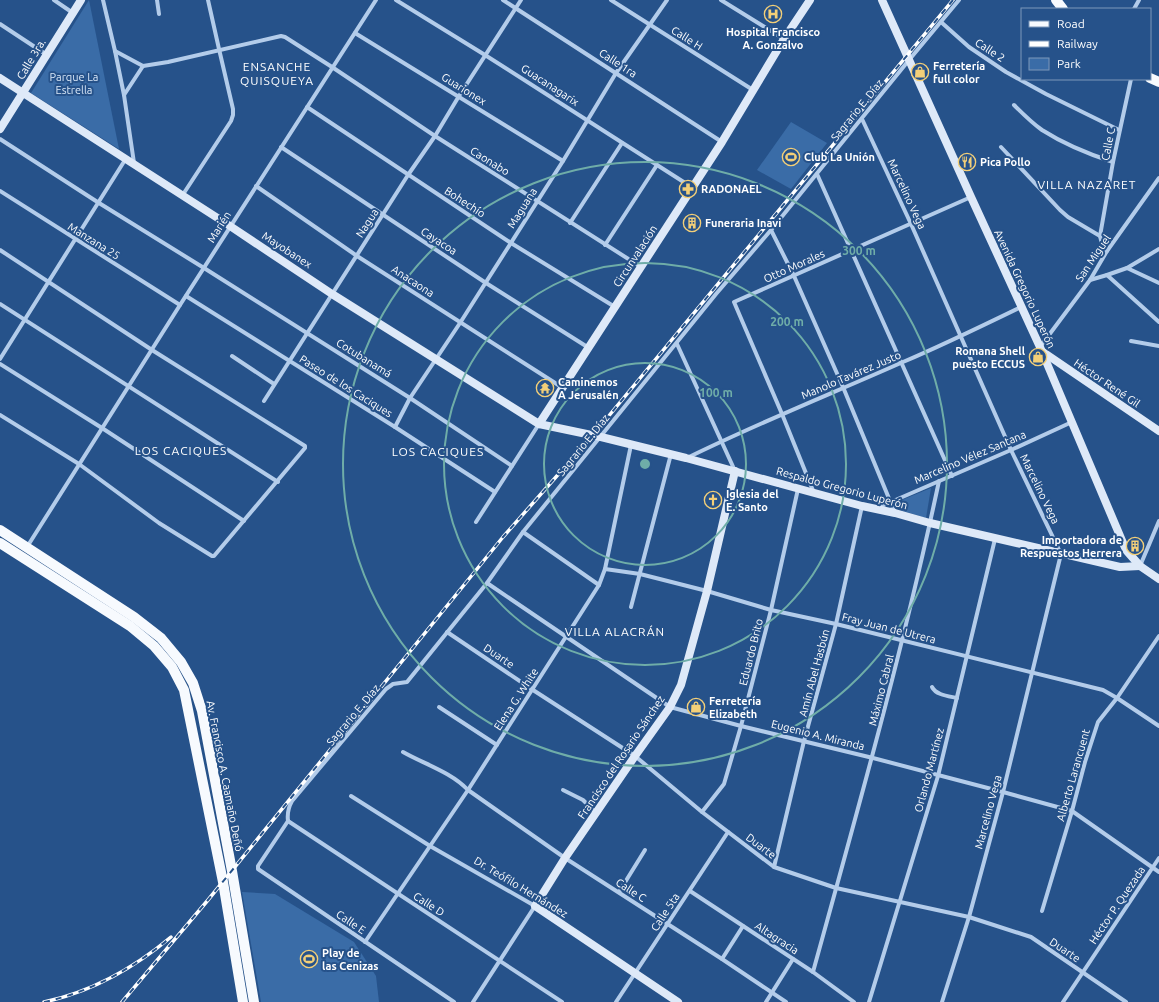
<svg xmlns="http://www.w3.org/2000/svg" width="1159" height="1002" font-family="Ubuntu,sans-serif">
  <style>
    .green { fill: #3a6ca7 }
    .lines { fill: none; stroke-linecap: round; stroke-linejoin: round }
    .street { stroke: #b3ccea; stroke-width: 4 }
    .secondary { stroke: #dee9f8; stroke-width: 8 }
    .primary { stroke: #f7fafe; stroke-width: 10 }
    .rail-casing { stroke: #fff; stroke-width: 3.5 }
    .rail { stroke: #26528a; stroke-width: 2; stroke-dasharray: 6; stroke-linecap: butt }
    .ring { fill: none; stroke: #6fada8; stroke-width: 2 }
    .labels { text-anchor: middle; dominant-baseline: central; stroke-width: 4; stroke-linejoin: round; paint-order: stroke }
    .poi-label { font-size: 11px; font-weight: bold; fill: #fff; stroke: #26528a; text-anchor: start }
    .street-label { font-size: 11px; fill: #fff; stroke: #26528a }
    .park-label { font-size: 11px; fill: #d7e6f7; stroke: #26528a }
    .neighbourhood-label { font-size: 12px; letter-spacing: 1px; fill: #fff; stroke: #26528a }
    .centre { fill: #6fada8; stroke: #26528a; stroke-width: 2 }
    .ring-label { font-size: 12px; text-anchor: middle; font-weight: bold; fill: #6fada8; stroke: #26528a; stroke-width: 4; stroke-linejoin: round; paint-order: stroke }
  </style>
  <rect width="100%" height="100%" fill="#26528a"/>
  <!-- green -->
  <g class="green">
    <path d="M89,0L119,149L31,93Z"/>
    <path d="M791,122L827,143L791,189L757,170Z"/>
    <path d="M931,488L926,518L900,510L897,502Z"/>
    <path d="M242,892L275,894L354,942L376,976L379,1002H261Z"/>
  </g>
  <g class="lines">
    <!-- street -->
    <g class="street">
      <path d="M54,0L73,13"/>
      <path d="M103,0L115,51L124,95L134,163"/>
      <path d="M157,0L159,14"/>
      <path d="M396,0L485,55L693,188"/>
      <path d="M503,0L722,142"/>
      <path d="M611,0L753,90"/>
      <path d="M721,0L784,39"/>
      <path d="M1134,9L1139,0"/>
      <path d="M941,22L969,47L1006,72L1046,94L1119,130"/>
      <path d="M0,24L47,55"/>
      <path d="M355,33L563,161"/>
      <path d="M115,51L143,66L168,62L281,36L285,37L332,67L435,136L641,267"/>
      <path d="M124,95L143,66"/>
      <path d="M1014,105C1023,114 1032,123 1042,130C1064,144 1088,154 1113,162"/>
      <path d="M307,107L511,243L615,307"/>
      <path d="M862,119L911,224L1011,450L1061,554L1003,792L969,917L942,1002"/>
      <path d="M0,139L99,203L204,268L410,398L512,466"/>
      <path d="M281,147L486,283L589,348"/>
      <path d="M1001,147L1060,210L1068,217L1100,236L1102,244L1107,251"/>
      <path d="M817,174L952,476"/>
      <path d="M256,186L357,256L563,388"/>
      <path d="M0,191L180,305"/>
      <path d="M182,196L231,121L233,115V109L219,49L208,0"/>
      <path d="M570,223L622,143"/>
      <path d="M771,230L794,276L843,387L895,513"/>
      <path d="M1100,236L1113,162L1131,79"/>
      <path d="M605,245L657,165"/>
      <path d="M0,250L152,350L305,446V448L214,556H212L159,523L79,464L0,415"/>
      <path d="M1127,268L1159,283"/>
      <path d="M1107,275L1127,268L1159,249"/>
      <path d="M1090,280L1107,275L1159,322"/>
      <path d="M186,296L395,427L495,492"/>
      <path d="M0,304L278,482"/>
      <path d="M1131,341L1159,346"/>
      <path d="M677,344L735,471"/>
      <path d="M1040,347L1090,280L1107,251L1159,178"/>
      <path d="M232,356L274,384"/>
      <path d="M0,359L125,160"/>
      <path d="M0,364L102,428L244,521"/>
      <path d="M264,401L408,175L435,136L459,96L521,0"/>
      <path d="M395,427L410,398L460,323L563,161L616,73L667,0"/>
      <path d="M687,458C758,423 831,394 903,362C943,345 982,326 1021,307"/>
      <path d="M814,493L782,414L734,302L971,197"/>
      <path d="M877,508L1011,450L1072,422"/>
      <path d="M476,522L539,424"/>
      <path d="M523,532L599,585"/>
      <path d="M27,547L180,305L376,0"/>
      <path d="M1140,566L1159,521"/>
      <path d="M605,569L640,574L707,591L771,610L836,624L1103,690L1117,698L1159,726"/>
      <path d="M487,583L670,707L741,726L873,758L1003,792L1072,811L1159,872"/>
      <path d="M631,607L671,454"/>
      <path d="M447,632L533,690L635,756L702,812L774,867L836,888L969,917L1031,937L1126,1002"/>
      <path d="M932,687C936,695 948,696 957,698"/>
      <path d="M439,707L497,745"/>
      <path d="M403,752C424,764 451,772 468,790L565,858L722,959L786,1002"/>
      <path d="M563,790L583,800L596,813"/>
      <path d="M351,796L430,846L535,906L473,1002"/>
      <path d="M702,812L724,784L741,726L771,610L798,489"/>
      <path d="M288,821C287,813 288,808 292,801L386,689L393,684L407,682L487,583L523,532L716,294L771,230L909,60L959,0"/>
      <path d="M288,821L562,1002"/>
      <path d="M288,821L258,866V869L454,1002"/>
      <path d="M774,867L804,741L836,624L862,506"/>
      <path d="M690,891L813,972L854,1002"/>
      <path d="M619,892L645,850"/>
      <path d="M1042,911L1072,811L1085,762L1098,722L1117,698L1159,636"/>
      <path d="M365,942L468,790L599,585L605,569L631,445"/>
      <path d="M722,959L743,926"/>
      <path d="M813,972C858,809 904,646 939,481"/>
      <path d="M616,1002L728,832"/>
      <path d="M766,1002L793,959"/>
      <path d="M869,1002L938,776L995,539"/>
      <path d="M1063,1002L1159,858"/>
    </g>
    <!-- secondary -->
    <g class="secondary">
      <path d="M882,0L971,197L1040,347L1126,550L1140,566L1159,579"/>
      <path d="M0,78L230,226L332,294L539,424L601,437L686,458L862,506L895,513L930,523L1120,567L1140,566"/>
      <path d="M0,129L81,0"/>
      <path d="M1043,352L1159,431"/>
      <path d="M539,424L722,142L784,39L810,0"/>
      <path d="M678,1002L535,906L565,858L635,756L670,707L681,685L707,591L735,471"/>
    </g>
    <!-- primary -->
    <g class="primary">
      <path d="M1056,0L1063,9"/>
      <path d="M1150,78L1159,82"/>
      <path d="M0,530L134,617L161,638L181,662L193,683L202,711L232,871L254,1002"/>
      <path d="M0,543L130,626L154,646L172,667L184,690L223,882L243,1002"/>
    </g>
    <defs>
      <g id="rail">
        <path d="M44,1002C91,992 134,968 171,937"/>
        <path d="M122,1002L208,900L503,537L593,435L953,0"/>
      </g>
    </defs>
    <!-- rail casing -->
    <use href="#rail" class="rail-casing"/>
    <!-- rail -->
    <use href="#rail" class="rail"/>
  </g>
  <!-- distance rings -->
  <g class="ring">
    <circle cx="645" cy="464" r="101"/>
    <circle cx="645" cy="464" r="201"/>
    <circle cx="645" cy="464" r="302"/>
  </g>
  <!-- icons -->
  <defs>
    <symbol id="hospital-ring" viewBox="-11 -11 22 22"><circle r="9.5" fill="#26528a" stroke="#f3cf78" stroke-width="1.5"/><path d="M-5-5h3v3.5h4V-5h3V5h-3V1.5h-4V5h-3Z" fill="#f3cf78"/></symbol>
    <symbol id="shop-ring" viewBox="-11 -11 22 22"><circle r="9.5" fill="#26528a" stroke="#f3cf78" stroke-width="1.5"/><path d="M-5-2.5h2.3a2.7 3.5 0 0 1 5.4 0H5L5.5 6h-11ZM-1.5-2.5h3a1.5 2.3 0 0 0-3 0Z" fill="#f3cf78"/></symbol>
    <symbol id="stadium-ring" viewBox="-11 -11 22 22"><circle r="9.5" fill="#26528a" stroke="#f3cf78" stroke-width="1.5"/><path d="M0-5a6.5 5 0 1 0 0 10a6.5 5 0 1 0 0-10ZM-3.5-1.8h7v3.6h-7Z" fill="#f3cf78"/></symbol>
    <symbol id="restaurant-ring" viewBox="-11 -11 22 22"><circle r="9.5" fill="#26528a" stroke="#f3cf78" stroke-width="1.5"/><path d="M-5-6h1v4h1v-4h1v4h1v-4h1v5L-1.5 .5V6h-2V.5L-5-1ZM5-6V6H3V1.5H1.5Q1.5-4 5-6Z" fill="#f3cf78"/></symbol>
    <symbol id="pharmacy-ring" viewBox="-11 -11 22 22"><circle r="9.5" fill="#26528a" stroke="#f3cf78" stroke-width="1.5"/><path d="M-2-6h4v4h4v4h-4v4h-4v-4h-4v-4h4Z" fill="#f3cf78"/></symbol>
    <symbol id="building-ring" viewBox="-11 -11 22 22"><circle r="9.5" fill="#26528a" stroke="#f3cf78" stroke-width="1.5"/><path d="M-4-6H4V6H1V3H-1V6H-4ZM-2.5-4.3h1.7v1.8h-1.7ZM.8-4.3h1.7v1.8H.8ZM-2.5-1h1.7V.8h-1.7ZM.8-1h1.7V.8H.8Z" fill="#f3cf78"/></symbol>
    <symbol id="temple-ring" viewBox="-11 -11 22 22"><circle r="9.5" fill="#26528a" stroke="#f3cf78" stroke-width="1.5"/><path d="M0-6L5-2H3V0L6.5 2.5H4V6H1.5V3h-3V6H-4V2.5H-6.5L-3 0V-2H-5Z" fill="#f3cf78"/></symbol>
    <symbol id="church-ring" viewBox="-11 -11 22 22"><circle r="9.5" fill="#26528a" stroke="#f3cf78" stroke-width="1.5"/><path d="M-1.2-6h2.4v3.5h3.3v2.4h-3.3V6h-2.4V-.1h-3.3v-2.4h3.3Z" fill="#f3cf78"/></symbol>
  </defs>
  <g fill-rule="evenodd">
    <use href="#hospital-ring" x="763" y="4" width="20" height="20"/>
    <use href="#shop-ring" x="910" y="62" width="20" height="20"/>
    <use href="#stadium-ring" x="781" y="147" width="20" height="20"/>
    <use href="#restaurant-ring" x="957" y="152" width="20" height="20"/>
    <use href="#pharmacy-ring" x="678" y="179" width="20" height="20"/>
    <use href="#building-ring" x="682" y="213" width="20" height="20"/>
    <use href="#shop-ring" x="1028" y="347" width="20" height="20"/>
    <use href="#temple-ring" x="535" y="378" width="20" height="20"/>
    <use href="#church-ring" x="703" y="490" width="20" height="20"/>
    <use href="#building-ring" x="1125" y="536" width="20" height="20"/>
    <use href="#shop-ring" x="686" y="697" width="20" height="20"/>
    <use href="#stadium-ring" x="299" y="949" width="20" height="20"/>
  </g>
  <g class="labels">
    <!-- poi labels -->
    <g class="poi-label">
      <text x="773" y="32" text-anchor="middle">Hospital Francisco<tspan x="773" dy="13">A. Gonzalvo</tspan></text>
      <text x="933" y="66">Ferretería<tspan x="933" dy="13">full color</tspan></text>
      <text x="804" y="157">Club La Unión</text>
      <text x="980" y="162">Pica Pollo</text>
      <text x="701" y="189">RADONAEL</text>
      <text x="705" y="223">Funeraria Inavi</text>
      <text x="1025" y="351" text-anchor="end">Romana Shell<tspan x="1025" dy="13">puesto ECCUS</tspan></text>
      <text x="558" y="382">Caminemos<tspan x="558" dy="13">A Jerusalén</tspan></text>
      <text x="726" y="494">Iglesia del<tspan x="726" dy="13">E. Santo</tspan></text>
      <text x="1122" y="540" text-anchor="end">Importadora de<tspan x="1122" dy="13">Respuestos Herrera</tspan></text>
      <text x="709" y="701">Ferretería<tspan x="709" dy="13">Elizabeth</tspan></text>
      <text x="322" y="953">Play de<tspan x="322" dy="13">las Cenizas</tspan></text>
    </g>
    <!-- street labels -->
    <g class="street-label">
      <text transform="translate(687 38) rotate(32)">Calle H</text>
      <text transform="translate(990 50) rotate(33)">Calle 2</text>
      <text transform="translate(31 59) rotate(-59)">Calle 3ra.</text>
      <text transform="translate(618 63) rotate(33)">Calle 1ra</text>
      <text transform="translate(550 85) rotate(33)">Guacanagarix</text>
      <text transform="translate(464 89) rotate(32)">Guarionex</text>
      <text transform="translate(857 110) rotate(-51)">Sagrario E. Díaz</text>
      <text transform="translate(1108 144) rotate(-79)">Calle C</text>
      <text transform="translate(490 161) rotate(32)">Caonabo</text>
      <text transform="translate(907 194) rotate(65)">Marcelino Vega</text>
      <text transform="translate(465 202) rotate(33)">Bohechío</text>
      <text transform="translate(522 208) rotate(-58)">Maguana</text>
      <text transform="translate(367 223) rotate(-57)">Nagua</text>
      <text transform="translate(219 227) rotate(-58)">Marién</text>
      <text transform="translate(94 241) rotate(32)">Manzana 25</text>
      <text transform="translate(439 241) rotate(33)">Cayacoa</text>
      <text transform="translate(287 250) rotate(33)">Mayobanex</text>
      <text transform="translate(635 256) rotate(-57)">Circunvalación</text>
      <text transform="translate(1093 258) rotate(-56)">San Miguel</text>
      <text transform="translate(794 266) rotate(-24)">Otto Morales</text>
      <text transform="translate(413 281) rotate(33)">Anacaona</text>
      <text transform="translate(1025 289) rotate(65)">Avenida Gregorio Luperón</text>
      <text transform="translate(364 358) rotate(32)">Cotubanamá</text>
      <text transform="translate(851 375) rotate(-23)">Manolo Tavárez Justo</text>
      <text transform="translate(1107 383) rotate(34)">Héctor René Gil</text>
      <text transform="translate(346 386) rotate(32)">Paseo de los Caciques</text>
      <text transform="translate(583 445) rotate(-51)">Sagrario E. Díaz</text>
      <text transform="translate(970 457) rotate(-23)">Marcelino Vélez Santana</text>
      <text transform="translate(842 488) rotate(15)">Respaldo Gregorio Luperón</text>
      <text transform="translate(1040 489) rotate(64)">Marcelino Vega</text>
      <text transform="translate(889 628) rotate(14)">Fray Juan de Utrera</text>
      <text transform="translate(751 652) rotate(-76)">Eduardo Brito</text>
      <text transform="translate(499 656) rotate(34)">Duarte</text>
      <text transform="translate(814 673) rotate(-75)">Amín Abel Hasbún</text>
      <text transform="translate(881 690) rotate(-76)">Máximo Cabral</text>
      <text transform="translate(516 699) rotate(-57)">Elena G. White</text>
      <text transform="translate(353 715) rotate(-50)">Sagrario E. Díaz</text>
      <text transform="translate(818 735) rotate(14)">Eugenio A. Miranda</text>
      <text transform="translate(621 757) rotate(-56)">Francisco del Rosario Sánchez</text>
      <text transform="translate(929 770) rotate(-75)">Orlando Martínez</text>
      <text transform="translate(1073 775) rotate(-74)">Alberto Larancuent</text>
      <text transform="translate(225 776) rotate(79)">Av. Francisco A. Caamaño Deñó</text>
      <text transform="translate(988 812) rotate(-75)">Marcelino Vega</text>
      <text transform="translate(761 846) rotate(37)">Duarte</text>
      <text transform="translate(521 887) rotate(31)">Dr. Teófilo Hernández</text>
      <text transform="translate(631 890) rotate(33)">Calle C</text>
      <text transform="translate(429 904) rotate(33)">Calle D</text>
      <text transform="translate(1117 905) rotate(-56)">Héctor P. Quezada</text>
      <text transform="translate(665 912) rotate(-57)">Calle 5ta</text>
      <text transform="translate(351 922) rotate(34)">Calle E</text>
      <text transform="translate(777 938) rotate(33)">Altagracia</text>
      <text transform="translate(1065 950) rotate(34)">Duarte</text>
    </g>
    <!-- park labels -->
    <g class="park-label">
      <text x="74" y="77">Parque La<tspan x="74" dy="13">Estrella</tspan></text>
    </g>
    <!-- neighbourhood labels -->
    <g class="neighbourhood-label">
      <text x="277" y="66">ENSANCHE<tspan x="277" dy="14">QUISQUEYA</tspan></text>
      <text x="1087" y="184">VILLA NAZARET</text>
      <text x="181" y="450">LOS CACIQUES</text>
      <text x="438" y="451">LOS CACIQUES</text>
      <text x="615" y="631">VILLA ALACRÁN</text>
    </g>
  </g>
  <circle cx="645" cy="464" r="6" class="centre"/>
  <g class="ring-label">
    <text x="859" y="255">300 m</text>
    <text x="787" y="326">200 m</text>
    <text x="716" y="397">100 m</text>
  </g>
  <!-- legend -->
  <rect x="1021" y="8" width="130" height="72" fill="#26528a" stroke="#7d97b9"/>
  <rect x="1029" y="21" width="20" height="6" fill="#f7fafe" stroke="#7d97b9"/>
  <text x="1057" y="28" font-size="12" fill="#ffffff">Road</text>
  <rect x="1029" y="41" width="20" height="6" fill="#ffffff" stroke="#7d97b9"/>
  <text x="1057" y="48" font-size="12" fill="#ffffff">Railway</text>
  <rect x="1029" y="58" width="20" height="12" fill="#3a6ca7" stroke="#7d97b9"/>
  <text x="1057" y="68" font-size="12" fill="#ffffff">Park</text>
</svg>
